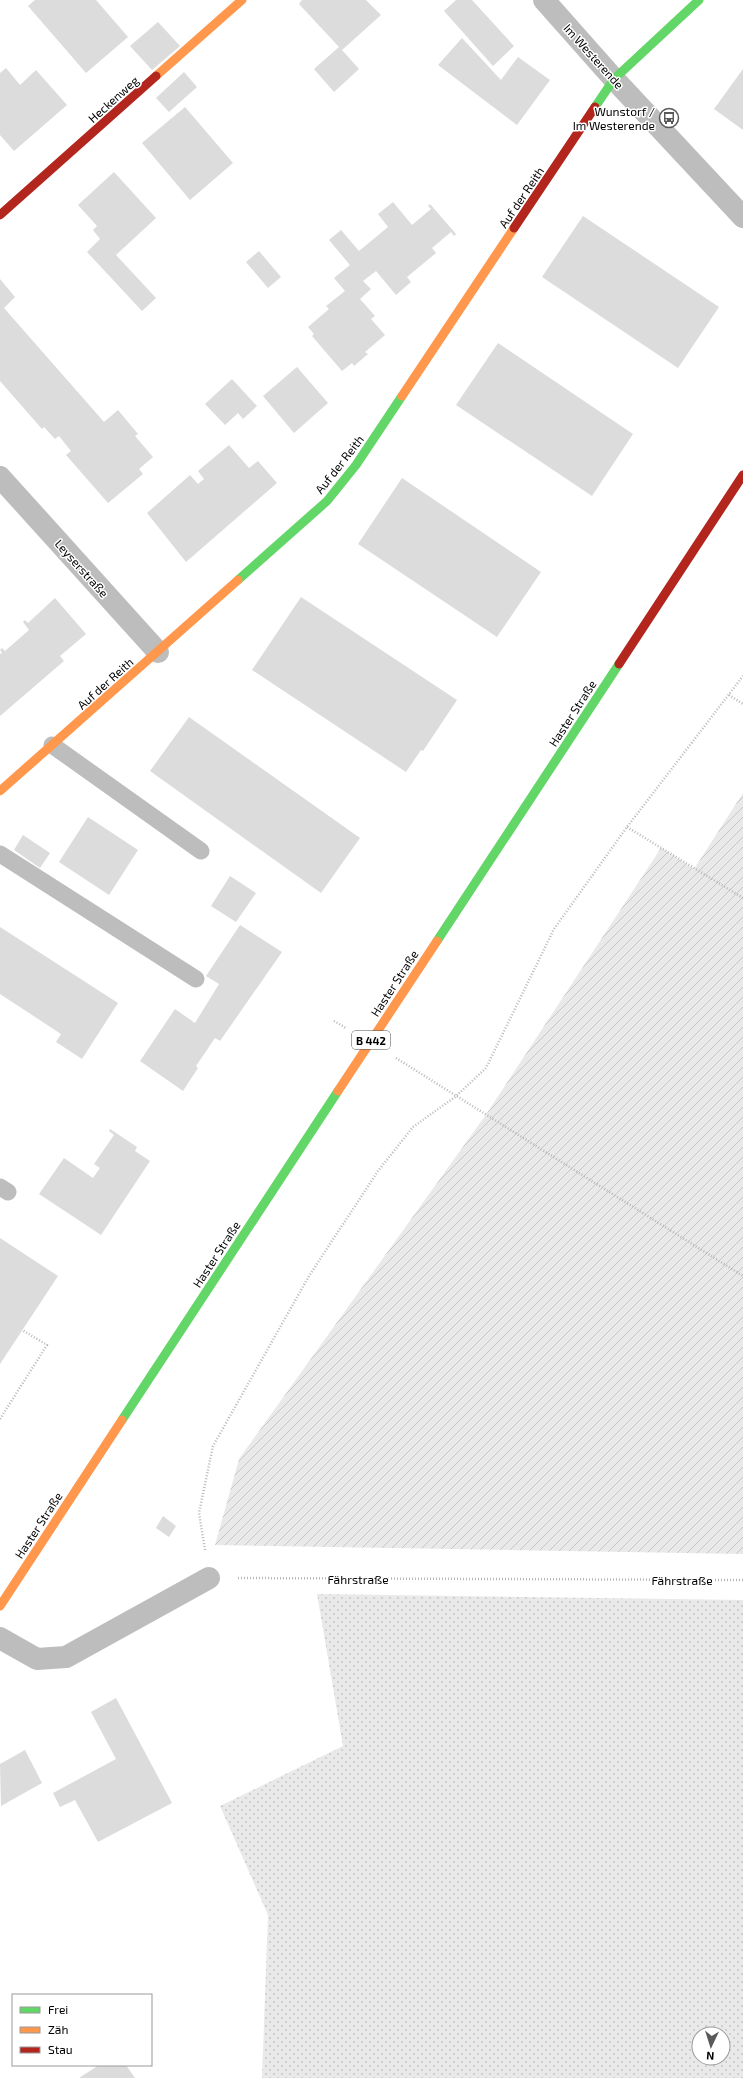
<svg xmlns="http://www.w3.org/2000/svg" width="743" height="2078" font-family="'Exo 2',sans-serif">
  <style>
    .grass { fill: url(#grass-dots); fill-rule: evenodd }
    .garden { fill: url(#garden-furrows) }
    .building { fill: #dcdcdc }
    .lines { fill: none; stroke-linecap: round; stroke-linejoin: round }
    .path { stroke: #b8b8b8; stroke-width: 2.5; stroke-dasharray: 1 2; stroke-linecap: butt }
    .lane { stroke: #bdbdbd; stroke-width: 17 }
    .street { stroke: #bdbdbd; stroke-width: 22 }
    .fast { stroke: #63d668; stroke-width: 9 }
    .slow { stroke: #ff974d; stroke-width: 9 }
    .jam { stroke: #b3261e; stroke-width: 9 }
    .labels { text-anchor: middle; dominant-baseline: central; stroke-width: 3; stroke-linejoin: round; paint-order: stroke }
    .shield { fill: #fff; stroke: #4c4c4c; stroke-width: 1 }
    .shield-label { font-size: 11px; font-weight: bold; fill: #000 }
    .street-label { font-size: 12px; fill: #000; stroke: #fff }
    .poi-label { font-size: 12px; fill: #000; stroke: #fff; text-anchor: end }
  </style>
  <defs>
    <pattern id="grass-dots" width="8" height="8" patternUnits="userSpaceOnUse"><rect width="8" height="8" fill="#e9e9e9"/><path d="M2 2h.1M6 6h.1" fill="none" stroke="#c6c6c6" stroke-width="1.8" stroke-linecap="round"/></pattern>
    <pattern id="garden-furrows" width="10" height="10" patternUnits="userSpaceOnUse"><rect width="10" height="10" fill="#e9e9e9"/><path d="M-1 1l2-2M0 10L10 0M9 11l2-2" fill="none" stroke="#c6c6c6"/></pattern>
  </defs>
  <rect width="100%" height="100%" fill="#fff"/>
  <!-- grass -->
  <path class="grass" d="M317,1594L743,1600V2078H262L268,1915L220,1806L343,1746ZM699,2034H723V2058H699Z"/>
  <!-- garden -->
  <path class="garden" d="M743,793V1554L215,1545L239,1459L485,1116L661,848L694,869Z"/>
  <!-- building -->
  <g class="building">
    <path d="M35,0H96L128,37L86,73L28,6Z"/>
    <path d="M302,0H366L381,15L342,50L359,69L334,92L314,69L339,47L299,4Z"/>
    <path d="M456,0H472L514,46L493,66L444,11Z"/>
    <path d="M158,22L180,46L152,70L130,46Z"/>
    <path d="M462,38L501,80L518,57L550,80L517,125L438,65Z"/>
    <path d="M6,68L20,85L36,70L67,105L14,151L0,135V73Z"/>
    <path d="M743,69V130L714,109Z"/>
    <path d="M184,72L197,87L169,112L156,98Z"/>
    <path d="M185,107L233,163L190,200L142,143Z"/>
    <path d="M114,172L156,218L116,255L156,298L142,311L87,252L100,239L93,230L97,226L78,205Z"/>
    <path d="M393,202L412,225L431,209L428,206L430,204L456,234L454,236L451,232L432,248L436,253L407,277L411,282L396,295L376,271L363,281L371,289L360,299L375,316L371,319L385,335L365,352L368,354L354,366L352,363L342,371L312,336L314,334L308,327L329,309L326,306L345,291L334,278L350,265L329,240L341,230L359,251L388,227L378,214Z"/>
    <path d="M583,216L719,307L678,368L542,277Z"/>
    <path d="M259,251L281,277L268,288L246,262Z"/>
    <path d="M0,279L15,297L4,308L104,422L118,410L138,434L135,436L153,457L139,469L143,474L108,503L66,455L71,451L59,436L55,439L44,427L42,429L0,381Z"/>
    <path d="M498,343L633,434L592,496L456,405Z"/>
    <path d="M297,367L328,403L294,433L263,396Z"/>
    <path d="M232,379L257,406L243,419L238,413L225,425L205,404Z"/>
    <path d="M229,445L249,468L258,461L277,483L186,562L147,513L190,475L198,484L204,479L198,471Z"/>
    <path d="M402,478L541,572L497,637L358,544Z"/>
    <path d="M301,597L457,700L423,751L421,750L406,772L252,670Z"/>
    <path d="M55,598L86,634L60,656L64,661L0,716V654L2,653L0,650L2,648L5,651L29,630L23,622L25,620L28,623Z"/>
    <path d="M189,717L360,838L321,893L150,771Z"/>
    <path d="M88,817L138,850L109,895L59,862Z"/>
    <path d="M23,835L50,853L40,868L14,850Z"/>
    <path d="M230,876L256,893L236,922L211,906Z"/>
    <path d="M240,925L282,952L220,1041L215,1038L196,1066L198,1068L183,1091L140,1061L175,1009L195,1023L219,984L206,976Z"/>
    <path d="M0,927L118,1003L82,1059L56,1042L61,1034L0,994Z"/>
    <path d="M110,1129L137,1147L135,1151L150,1161L101,1235L39,1194L64,1158L93,1178L100,1168L94,1164L114,1135L109,1131Z"/>
    <path d="M0,1238L58,1276L0,1364Z"/>
    <path d="M163,1516L176,1526L169,1537L156,1528Z"/>
    <path d="M116,1698L172,1803L98,1842L75,1800L60,1807L53,1793L116,1759L91,1712Z"/>
    <path d="M25,1750L42,1783L1,1806L0,1764Z"/>
    <path d="M99,2065H126L135,2078H79Z"/>
  </g>
  <g class="lines">
    <!-- path -->
    <g class="path">
      <path d="M729,695L743,704"/>
      <path d="M627,827L743,898"/>
      <path d="M334,1021L346,1028"/>
      <path d="M396,1058L743,1276"/>
      <path d="M0,1419L47,1345L22,1330"/>
      <path d="M205,1550L199,1513L213,1446L309,1276L378,1171L413,1127L455,1097L486,1068L554,929L627,827L743,676"/>
      <path d="M238,1578L743,1580"/>
    </g>
    <!-- lane -->
    <g class="lane">
      <path d="M52,745L201,851"/>
      <path d="M0,854L196,979"/>
      <path d="M0,1187L8,1192"/>
    </g>
    <!-- street -->
    <g class="street">
      <path d="M544,0L614,79L743,217"/>
      <path d="M0,477L158,652"/>
      <path d="M0,1638L37,1659L66,1657L209,1578"/>
    </g>
    <!-- fast -->
    <g class="fast">
      <path d="M595,107L614,79L699,0"/>
      <path d="M238,580L327,501L356,465L402,396"/>
      <path d="M437,941L619,664"/>
      <path d="M122,1420L338,1091"/>
    </g>
    <!-- slow -->
    <g class="slow">
      <path d="M156,76L242,0"/>
      <path d="M402,396L514,228"/>
      <path d="M0,791L238,580"/>
      <path d="M338,1091L437,941"/>
      <path d="M0,1606L122,1420"/>
    </g>
    <!-- jam -->
    <g class="jam">
      <path d="M0,215L156,76"/>
      <path d="M514,228L595,107"/>
      <path d="M619,664L743,475"/>
    </g>
  </g>
  <!-- icons -->
  <defs>
    <symbol id="bus-ring" viewBox="-11 -11 22 22"><circle r="9.5" fill="#fff" stroke="#595959" stroke-width="1.5"/><path d="M-5-6H5V4H4V6H2V4H-2V6H-4V4H-5ZM-3.5-4V0h7V-4ZM-3.5 1.2v1.5H-2V1.2ZM2 1.2v1.5H3.5V1.2Z" fill="#595959"/></symbol>
  </defs>
  <g fill-rule="evenodd">
    <use href="#bus-ring" x="658" y="107" width="22" height="22"/>
  </g>
  <g class="labels">
    <!-- shield labels -->
    <rect class="shield" x="352" y="1031" width="38" height="18" rx="3"/>
    <g class="shield-label">
      <text x="371" y="1040">B 442</text>
    </g>
    <!-- street labels -->
    <g class="street-label">
      <text transform="translate(594 56) rotate(48)">Im Westerende</text>
      <text transform="translate(113 99) rotate(-42)">Heckenweg</text>
      <text transform="translate(521 197) rotate(-56)">Auf der Reith</text>
      <text transform="translate(339 464) rotate(-52)">Auf der Reith</text>
      <text transform="translate(82 568) rotate(48)">Leyserstraße</text>
      <text transform="translate(105 683) rotate(-42)">Auf der Reith</text>
      <text transform="translate(572 713) rotate(-57)">Haster Straße</text>
      <text transform="translate(394 983) rotate(-57)">Haster Straße</text>
      <text transform="translate(216 1254) rotate(-57)">Haster Straße</text>
      <text transform="translate(38 1525) rotate(-57)">Haster Straße</text>
      <text x="358" y="1579">Fährstraße</text>
      <text x="682" y="1580">Fährstraße</text>
    </g>
    <!-- poi labels -->
    <g class="poi-label">
      <text x="655" y="111">Wunstorf /<tspan x="655" dy="14">Im Westerende</tspan></text>
    </g>
  </g>
  <!-- legend -->
  <rect x="12" y="1994" width="140" height="72" fill="#ffffff" stroke="#999999"/>
  <rect x="20" y="2007" width="20" height="6" fill="#63d668" stroke="#999999"/>
  <text x="48" y="2014" font-size="12" fill="#000000">Frei</text>
  <rect x="20" y="2027" width="20" height="6" fill="#ff974d" stroke="#999999"/>
  <text x="48" y="2034" font-size="12" fill="#000000">Zäh</text>
  <rect x="20" y="2047" width="20" height="6" fill="#b3261e" stroke="#999999"/>
  <text x="48" y="2054" font-size="12" fill="#000000">Stau</text>
  <!-- north arrow -->
  <g transform="translate(711 2046) rotate(184)"><circle r="19" fill="#ffffff" stroke="#999999"/>
  <path d="M0-3L7 15L0 10L-7 15Z" fill="#595959"/>
  <text y="-6" font-size="11" font-weight="bold" text-anchor="middle" fill="#000000">N</text>
  </g>
</svg>
